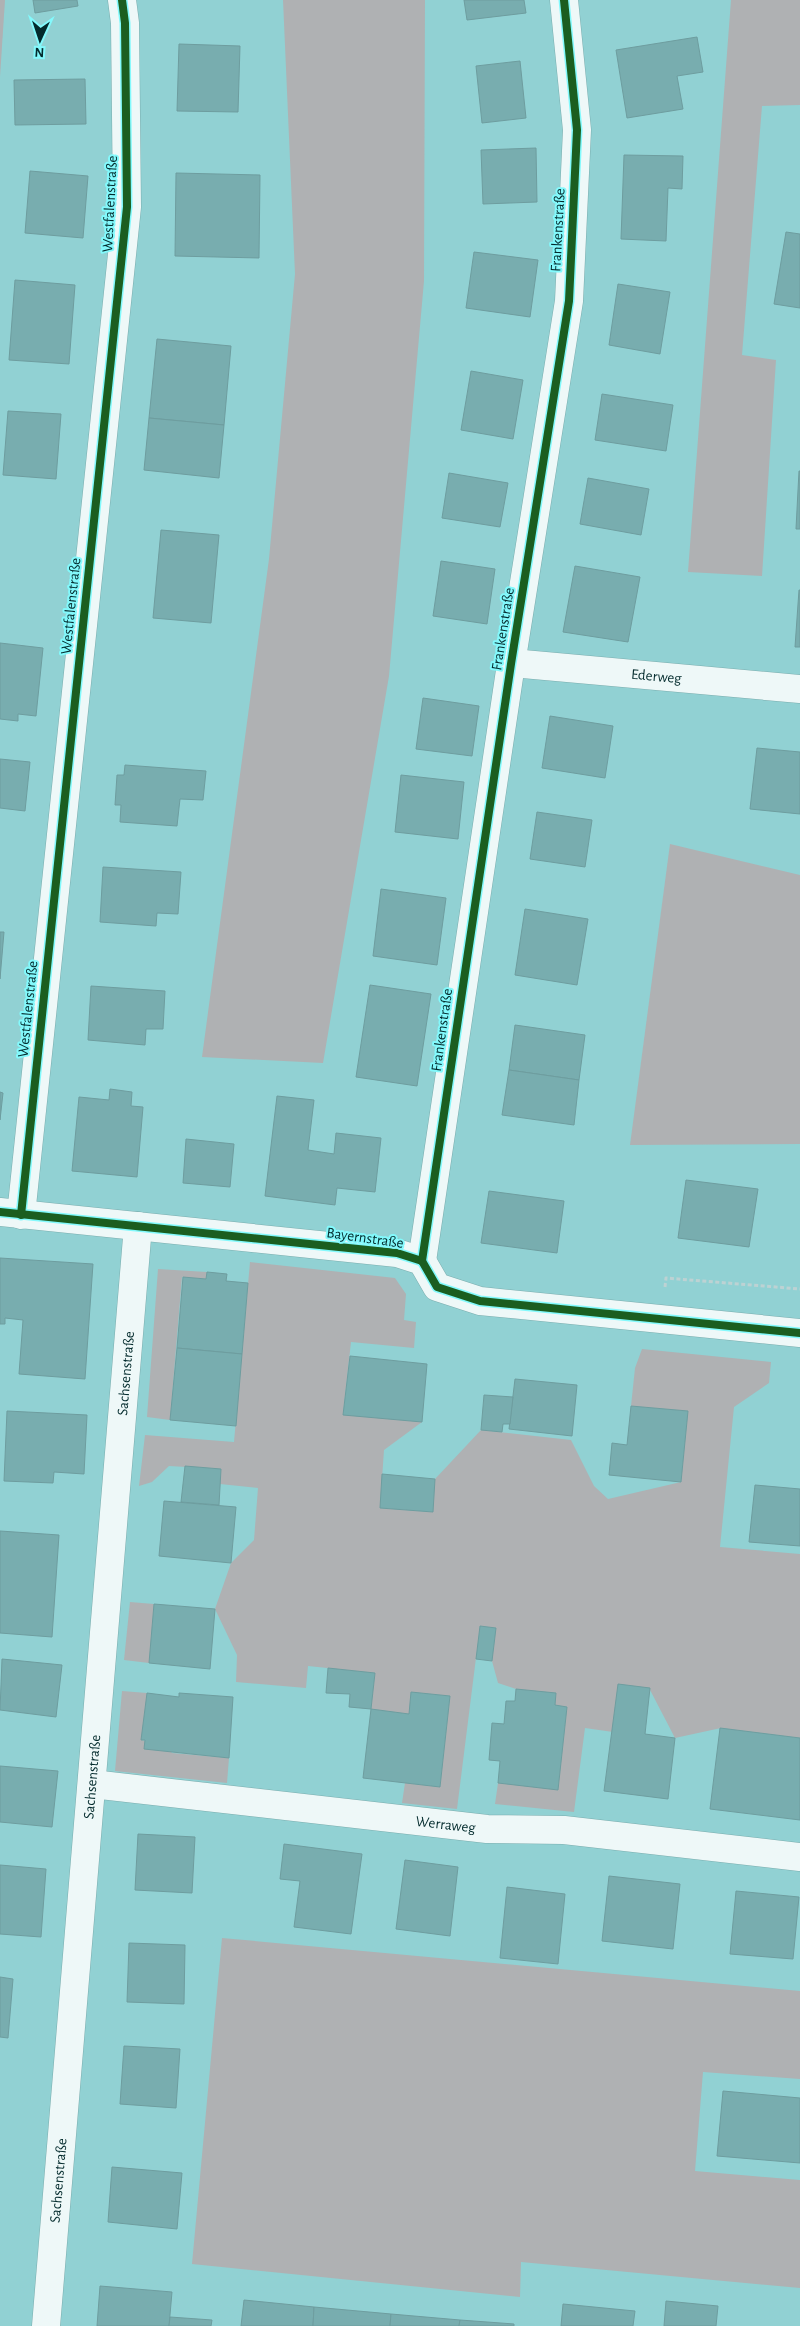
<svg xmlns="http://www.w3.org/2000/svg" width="800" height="2326" font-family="'Alegreya Sans',sans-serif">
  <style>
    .green { fill: #afb1b3 }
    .building { fill: #78adaf; stroke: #6e9d9f }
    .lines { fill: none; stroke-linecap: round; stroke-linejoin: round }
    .minor-casing { stroke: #7aadae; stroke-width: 29 }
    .path { stroke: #bdd2d3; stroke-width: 3; stroke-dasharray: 4 2.5; stroke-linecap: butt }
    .minor { stroke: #eef8f8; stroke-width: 28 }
    .cycleway-casing { stroke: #83f9fc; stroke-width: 11 }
    .cycleway { stroke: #1b5e20; stroke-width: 8 }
    .labels { text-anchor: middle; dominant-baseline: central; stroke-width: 4; stroke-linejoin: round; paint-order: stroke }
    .street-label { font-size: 15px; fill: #032b2d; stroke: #83f9fc }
  </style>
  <rect width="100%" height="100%" fill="#91d1d3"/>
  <!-- green -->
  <g class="green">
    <path d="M0,0H5L0,77Z"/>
    <path d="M283,0H425L424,281L389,676L323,1063L202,1057L269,559L295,274Z"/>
    <path d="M731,0H800V105L762,106L742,355L776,360L762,576L688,572Z"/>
    <path d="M670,844L800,875V1144L630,1145Z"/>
    <path d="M250,1262L395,1278L406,1294L404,1320L416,1322L414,1348L351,1342L343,1414L422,1422L384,1450L380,1508L432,1512L435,1479L481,1430L571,1440L594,1486L608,1499L681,1482L688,1411L631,1406L635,1368L642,1349L771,1362L769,1383L734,1407L720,1547L800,1554V1738L721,1728L675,1738L649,1688L613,1732L585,1728L574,1812L495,1804L498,1783L558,1789L567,1707L555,1705L556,1693L516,1689L498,1683L492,1661L496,1628L480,1626L457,1809L402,1803L405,1783L440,1787L450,1696L411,1692L409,1714L371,1709L375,1673L308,1666L306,1688L236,1682L237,1655L215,1609L231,1563L254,1540L258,1488L220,1484L221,1469L169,1466L152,1482L139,1486L145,1435L234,1442Z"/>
    <path d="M158,1269L207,1272L206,1279L182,1277L170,1420L147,1417Z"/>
    <path d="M130,1602L154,1604L149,1663L124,1660Z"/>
    <path d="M122,1691L147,1693L142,1740L171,1751L172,1753L229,1758L227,1783L115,1771Z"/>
    <path d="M222,1938L800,1991V2079L703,2072L695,2171L800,2180V2288L521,2262L520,2297L192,2264Z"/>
  </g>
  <!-- building -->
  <g class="building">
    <path d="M33,0H77L78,6L35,13Z"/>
    <path d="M464,0H524L526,13L467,20Z"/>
    <path d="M697,37L703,72L677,76L683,109L627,118L616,50Z"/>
    <path d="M179,44L240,46L238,112L177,111Z"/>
    <path d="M520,61L526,118L482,123L476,66Z"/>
    <path d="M85,79L86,124L15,125L14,80Z"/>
    <path d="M536,148L537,202L483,204L481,150Z"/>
    <path d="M624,155L683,156L682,189L668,188L666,241L621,239Z"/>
    <path d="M30,171L88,176L83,238L25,233Z"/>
    <path d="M176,173L260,175L259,258L175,256Z"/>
    <path d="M786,232L800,234V308L774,304Z"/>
    <path d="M474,252L538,260L530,317L466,308Z"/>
    <path d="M15,280L75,285L69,364L9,360Z"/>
    <path d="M618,284L670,292L660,354L609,345Z"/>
    <path d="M157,339L231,346L224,425L149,418Z"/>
    <path d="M471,371L523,380L513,439L461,430Z"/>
    <path d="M602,394L673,405L666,451L595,440Z"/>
    <path d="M8,411L61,414L56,479L3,475Z"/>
    <path d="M149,418L224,425L219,478L144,470Z"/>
    <path d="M799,471H800V529H796Z"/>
    <path d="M449,473L508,483L500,527L442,518Z"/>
    <path d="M588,478L649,489L641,535L580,524Z"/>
    <path d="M161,530L219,535L211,623L153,618Z"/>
    <path d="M441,561L495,569L487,624L433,616Z"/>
    <path d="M575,566L640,577L628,642L563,632Z"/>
    <path d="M799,590H800V647H795Z"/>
    <path d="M0,643L43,648L36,716L18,714V721L0,719Z"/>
    <path d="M423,698L479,706L472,756L416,749Z"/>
    <path d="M550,716L613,726L605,778L542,768Z"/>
    <path d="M757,748L800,752V814L750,809Z"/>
    <path d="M0,759L30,762L25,811L0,808Z"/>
    <path d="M125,765L206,771L203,800L180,799L177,826L120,822L121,805H115L117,775H124Z"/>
    <path d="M401,775L464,782L458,839L395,832Z"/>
    <path d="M537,812L592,820L585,867L530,859Z"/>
    <path d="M103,867L181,872L178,914L157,913L156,926L100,922Z"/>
    <path d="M381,889L446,898L437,965L373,956Z"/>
    <path d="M525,909L588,919L577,985L515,975Z"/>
    <path d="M0,932H4L0,979Z"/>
    <path d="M370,985L431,994L417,1086L356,1077Z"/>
    <path d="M91,986L165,991L163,1029H146L145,1045L88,1040Z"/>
    <path d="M515,1025L585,1035L579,1080L509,1070Z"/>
    <path d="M509,1070L579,1080L574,1125L502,1115Z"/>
    <path d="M110,1089L132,1092L131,1106L143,1107L137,1177L72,1171L79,1097L109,1100Z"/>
    <path d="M0,1092L3,1093L0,1120Z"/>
    <path d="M277,1096L314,1100L308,1150L334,1154L336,1133L381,1138L375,1192L337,1188L335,1205L265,1196Z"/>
    <path d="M186,1139L234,1144L230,1187L183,1183Z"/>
    <path d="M686,1180L758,1189L749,1247L678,1238Z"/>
    <path d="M489,1191L564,1201L557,1253L481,1243Z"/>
    <path d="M0,1258L93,1264L85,1379L19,1374L23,1320L5,1318V1324H0Z"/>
    <path d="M207,1272L227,1274L226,1281L248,1283L242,1354L177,1348L183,1277L206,1279Z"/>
    <path d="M177,1348L242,1354L236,1426L170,1420Z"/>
    <path d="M350,1356L427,1364L422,1422L343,1415Z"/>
    <path d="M515,1379L577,1385L572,1436L509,1429Z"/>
    <path d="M484,1395L513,1397L510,1424H503L502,1432L481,1430Z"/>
    <path d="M631,1406L688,1411L681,1482L609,1475L612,1443L627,1445Z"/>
    <path d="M7,1411L87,1415L84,1474L54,1472L53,1483L4,1481Z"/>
    <path d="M185,1466L221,1469L219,1505L181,1502Z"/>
    <path d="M382,1474L435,1479L433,1512L380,1508Z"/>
    <path d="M755,1485L800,1489V1546L749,1542Z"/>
    <path d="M164,1501L236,1507L231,1563L159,1556Z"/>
    <path d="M0,1531L59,1535L52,1637L0,1633Z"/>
    <path d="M154,1604L215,1609L210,1669L149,1663Z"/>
    <path d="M480,1626L496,1628L492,1661L476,1659Z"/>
    <path d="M2,1659L62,1665L56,1717L0,1710Z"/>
    <path d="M328,1668L375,1673L371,1709L349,1707L350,1694L326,1693Z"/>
    <path d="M618,1684L650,1688L645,1734L675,1738L668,1799L604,1791Z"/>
    <path d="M516,1689L556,1693L555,1705L567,1707L558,1790L498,1783L500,1761L489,1760L492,1723L504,1724L506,1701H515Z"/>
    <path d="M411,1692L450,1696L440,1787L363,1778L371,1709L409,1714Z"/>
    <path d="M147,1693L179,1697V1693L233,1697L229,1758L144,1749L145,1740H141Z"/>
    <path d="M720,1728L800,1738V1820L710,1809Z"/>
    <path d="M0,1766L58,1771L52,1827L0,1822Z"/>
    <path d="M138,1834L195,1837L192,1893L135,1890Z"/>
    <path d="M284,1844L362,1854L351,1934L294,1927L300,1881L280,1879Z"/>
    <path d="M405,1860L458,1867L450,1936L396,1929Z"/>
    <path d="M0,1865L46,1869L41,1937L0,1934Z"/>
    <path d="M609,1876L680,1884L673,1949L602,1941Z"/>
    <path d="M507,1887L565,1894L558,1964L500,1958Z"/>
    <path d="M736,1891L799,1897L793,1959L730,1954Z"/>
    <path d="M129,1943L185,1945L184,2004L127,2002Z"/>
    <path d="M0,1977L13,1979L8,2038L0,2037Z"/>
    <path d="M124,2046L180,2049L176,2108L120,2104Z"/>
    <path d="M723,2091L800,2098V2163L717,2156Z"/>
    <path d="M112,2167L182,2173L177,2229L108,2222Z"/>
    <path d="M100,2286L172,2292L169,2326H97Z"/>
    <path d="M244,2300L314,2307L313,2326H241Z"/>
    <path d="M666,2301L718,2306L716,2326H664Z"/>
    <path d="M563,2304L635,2311L633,2326H561Z"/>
    <path d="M314,2307L391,2314L390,2326H313Z"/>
    <path d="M391,2314L460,2320L459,2326H390Z"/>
    <path d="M170,2317L212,2320L211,2326H169Z"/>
    <path d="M460,2320L514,2324V2326H459Z"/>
  </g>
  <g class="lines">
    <defs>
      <g id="minor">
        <path id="s1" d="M512,663L800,689"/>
        <path d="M0,1212L397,1253L422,1261L437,1287L480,1301L800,1333"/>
        <path d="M21,1215L127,207L125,23L122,0"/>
        <path d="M422,1261L511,664L569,301L577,130L564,0"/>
        <path id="s2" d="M92,1784L487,1829L564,1830L800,1857"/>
        <path id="s3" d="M46,2326L138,1226"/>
      </g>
    </defs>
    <!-- minor casing -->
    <use href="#minor" class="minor-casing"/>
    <!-- path -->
    <path class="path" d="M665,1287L666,1278L800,1289"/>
    <!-- minor -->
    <use href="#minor" class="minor"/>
    <defs>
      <g id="cycleway">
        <path d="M0,1212L397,1253L422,1261L437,1287L480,1301L800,1333"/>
        <path d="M21,1215L127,207L125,23L122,0"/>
        <path d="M422,1261L511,664L569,301L577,130L564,0"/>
      </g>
    </defs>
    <!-- cycleway casing -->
    <use href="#cycleway" class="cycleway-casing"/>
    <!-- cycleway -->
    <use href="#cycleway" class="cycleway"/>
  </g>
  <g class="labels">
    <!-- street labels -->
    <g class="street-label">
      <text transform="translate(110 204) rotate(-87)">Westfalenstraße</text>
      <text transform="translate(558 230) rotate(-87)">Frankenstraße</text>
      <text transform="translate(71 606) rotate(-84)">Westfalenstraße</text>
      <text transform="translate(503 629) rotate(-81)">Frankenstraße</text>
      <text stroke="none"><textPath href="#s1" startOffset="145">Ederweg</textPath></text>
      <text transform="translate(28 1009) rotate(-84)">Westfalenstraße</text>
      <text transform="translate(442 1030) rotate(-82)">Frankenstraße</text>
      <text transform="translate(365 1238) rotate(8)">Bayernstraße</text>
      <text stroke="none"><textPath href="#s3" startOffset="956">Sachsenstraße</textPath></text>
      <text stroke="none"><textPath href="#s3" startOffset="551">Sachsenstraße</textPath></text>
      <text stroke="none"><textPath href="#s2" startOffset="356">Werraweg</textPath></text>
      <text stroke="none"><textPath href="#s3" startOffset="146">Sachsenstraße</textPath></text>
    </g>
  </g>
  <!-- north arrow -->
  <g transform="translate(40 40) rotate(183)" stroke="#83f9fc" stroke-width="4" paint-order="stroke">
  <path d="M0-4L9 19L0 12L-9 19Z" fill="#032b2d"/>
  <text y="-8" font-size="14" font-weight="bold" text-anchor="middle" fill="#032b2d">N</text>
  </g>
</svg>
